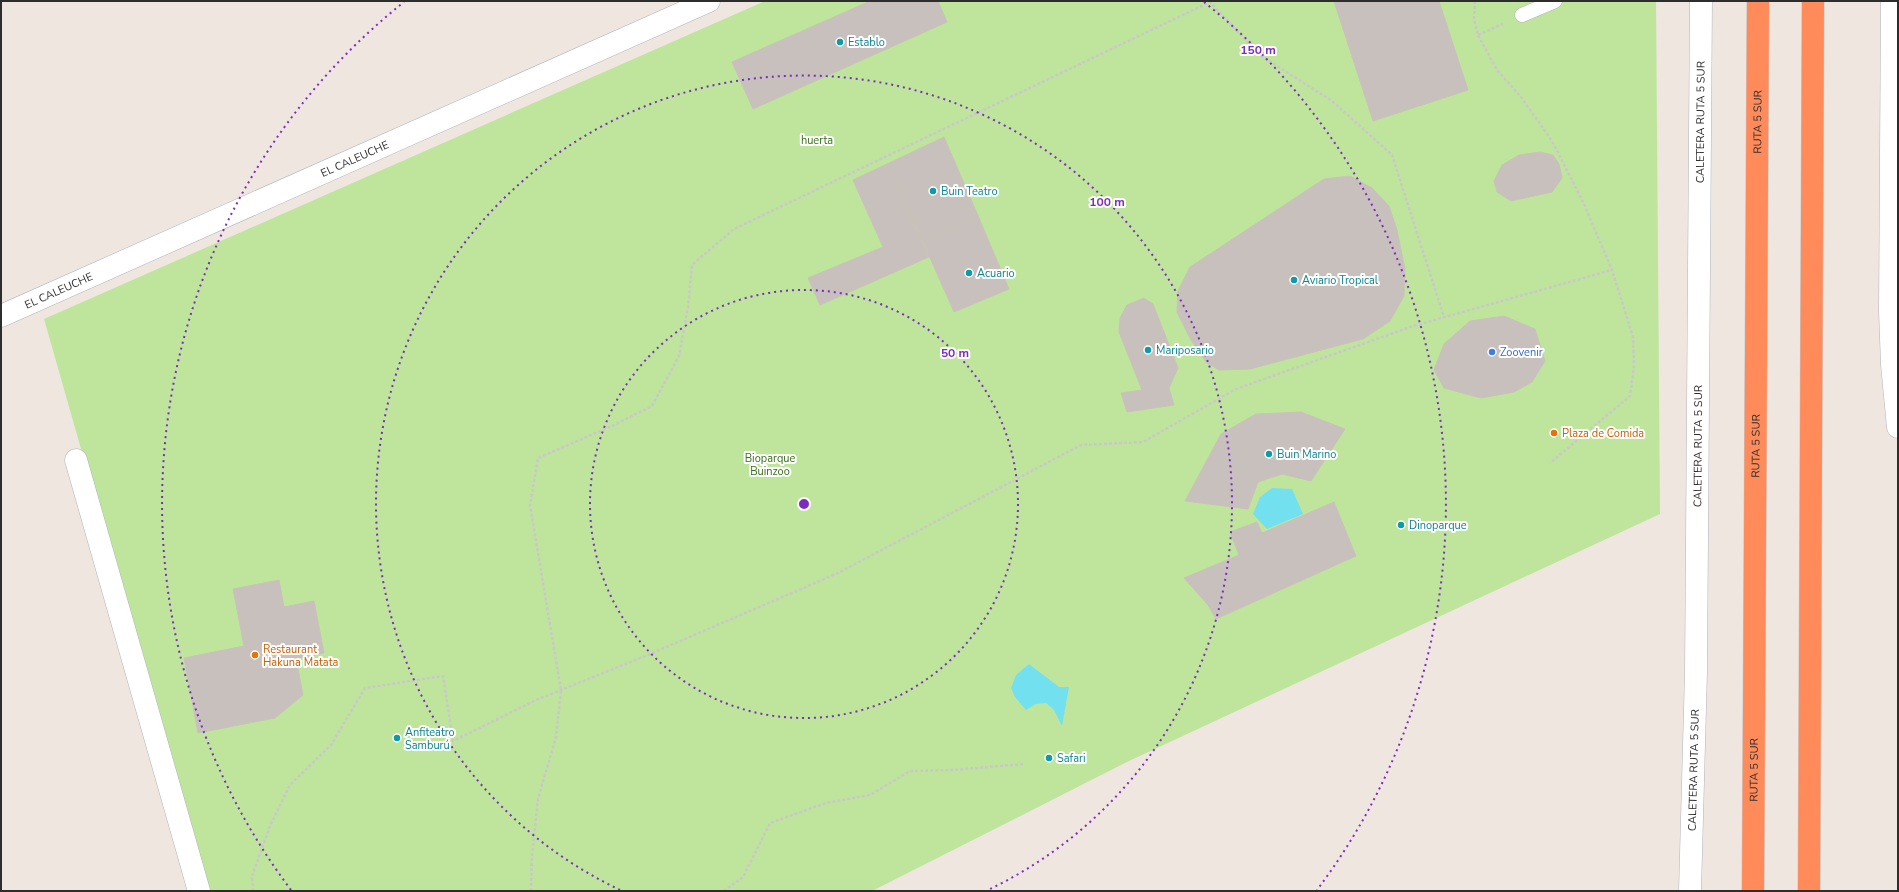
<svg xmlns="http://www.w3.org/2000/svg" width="1899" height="892" font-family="'Nunito Sans',sans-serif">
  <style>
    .green { fill: #bfe59d }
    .water { fill: #73e0f0 }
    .building { fill: #c7c0bc; stroke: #cac2b9 }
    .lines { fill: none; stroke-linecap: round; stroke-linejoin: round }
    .service-casing { stroke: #b0b4bd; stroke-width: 15 }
    .minor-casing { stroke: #b0b4bd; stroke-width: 23 }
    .secondary-casing { stroke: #b0b4bd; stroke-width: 23 }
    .motorway-casing { stroke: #c8c8c8; stroke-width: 23 }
    .path { stroke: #c8c8c8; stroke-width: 2.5; stroke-dasharray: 3 2; stroke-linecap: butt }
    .service { stroke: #fff; stroke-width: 14 }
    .minor { stroke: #fff; stroke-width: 22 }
    .secondary { stroke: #fff; stroke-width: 22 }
    .motorway { stroke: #ff8b5b; stroke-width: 22 }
    .ring { fill: none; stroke: #7b2cbf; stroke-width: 2; stroke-dasharray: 2 4 }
    .culture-dot { fill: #0f9aa8; stroke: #fff; stroke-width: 1.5 }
    .shop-dot { fill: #3f7fe0; stroke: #fff; stroke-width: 1.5 }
    .food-dot { fill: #e8710a; stroke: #fff; stroke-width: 1.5 }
    .labels { text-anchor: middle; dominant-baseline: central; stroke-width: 4; stroke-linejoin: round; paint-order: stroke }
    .culture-label { font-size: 11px; fill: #0d838f; stroke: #fff; text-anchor: start }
    .street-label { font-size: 11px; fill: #2d2d2d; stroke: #fff }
    .park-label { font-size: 11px; fill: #376d1a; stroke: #fff }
    .shop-label { font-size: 11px; fill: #366cbe; stroke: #fff; text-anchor: start }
    .food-label { font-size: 11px; fill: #c56008; stroke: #fff; text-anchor: start }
    .centre { fill: #7b2cbf; stroke: #fff; stroke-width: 2 }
    .ring-label { font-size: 12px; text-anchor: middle; font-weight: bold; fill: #7b2cbf; stroke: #fff; stroke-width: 4; stroke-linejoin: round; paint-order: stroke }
  </style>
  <rect width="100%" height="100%" fill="#efe6e0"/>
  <!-- green -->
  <path class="green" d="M765,1H1656L1660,514L1127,762L872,891H207L44,319Z"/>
  <!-- water -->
  <g class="water">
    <path d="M1272,488L1292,489L1303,514L1267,529L1253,514L1260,497Z"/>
    <path d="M1029,664L1059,687H1069L1062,726L1054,710L1046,703L1036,704L1026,710L1015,697L1011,688L1016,675Z"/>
  </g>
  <!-- building -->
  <g class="building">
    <path d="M870,1H938L947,22L753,109L732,62Z"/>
    <path d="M1334,1H1439L1468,90L1373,121Z"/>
    <path d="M944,137L979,218L923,242L887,164Z"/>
    <path d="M1540,152L1553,155L1559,164L1562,178L1552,192L1511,201L1497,192L1494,181L1502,165L1519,155Z"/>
    <path d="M887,164L929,257L820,305L808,278L883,247L853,180Z"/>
    <path d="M1350,176L1372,188L1389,206L1397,230L1405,269L1404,296L1390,321L1363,339L1250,369L1219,370L1206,362L1191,340L1177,312L1178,291L1190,267L1324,179Z"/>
    <path d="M979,218L1009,289L954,312L923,242Z"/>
    <path d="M1144,298L1153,304L1178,368L1169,388L1174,405L1127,412L1121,393L1142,390L1119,332L1120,318L1127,305Z"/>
    <path d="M1504,316L1535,329L1545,361L1532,382L1514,392L1481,398L1444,388L1434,370L1444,344L1470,321Z"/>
    <path d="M1301,412L1345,429L1311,481L1282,474L1258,482L1248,509L1185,501L1221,434L1256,414Z"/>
    <path d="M1334,502L1356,556L1216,619L1208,605L1184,578L1239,555L1230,532L1257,522L1262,533Z"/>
    <path d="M279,580L284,607L314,601L324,653L296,659L303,695L275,718L198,733L184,658L244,646L233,589Z"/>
  </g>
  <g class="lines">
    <defs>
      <path id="service" d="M1522,15L1555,1"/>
      <g id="minor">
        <path id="s1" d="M1,316L709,1"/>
        <path d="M76,460L199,891"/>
      </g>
      <g id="secondary">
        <path d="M1892,1L1890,311L1892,365L1898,427"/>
        <path id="s2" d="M1690,891L1696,672L1701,1"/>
      </g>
      <g id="motorway">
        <path id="s3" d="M1753,891L1758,1"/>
        <path d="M1809,891L1813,1"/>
      </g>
    </defs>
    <!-- service casing -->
    <use href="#service" class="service-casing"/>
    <!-- minor casing -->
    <use href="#minor" class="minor-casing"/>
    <!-- secondary casing -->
    <use href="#secondary" class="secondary-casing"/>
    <!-- motorway casing -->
    <use href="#motorway" class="motorway-casing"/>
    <!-- path -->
    <g class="path">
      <path d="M1475,1L1474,19L1478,35L1497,70L1521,97L1552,141L1584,204L1612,270L1633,337L1634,366L1630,396L1550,463"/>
      <path d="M1478,35L1503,24"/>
      <path d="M253,891L252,876L270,826L290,785L331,745L365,688L443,676L453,741L536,700L648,655L838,573L1081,445L1143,442L1236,389L1413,326L1612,270"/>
      <path d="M531,891L532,856L538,799L556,737L561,690L530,505L538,458L614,425L652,406L679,356L688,307L692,265L734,229L1210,2L1260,55L1332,101L1392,155L1444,317"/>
      <path d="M724,891L743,877L770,823L826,803L870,795L910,771L953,770L1024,764"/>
    </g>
    <!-- service -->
    <use href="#service" class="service"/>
    <!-- minor -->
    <use href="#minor" class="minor"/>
    <!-- secondary -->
    <use href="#secondary" class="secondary"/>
    <!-- motorway -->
    <use href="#motorway" class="motorway"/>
  </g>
  <!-- distance rings -->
  <g class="ring">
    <circle cx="804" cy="504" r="214"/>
    <path d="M620 890A428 428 0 1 1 988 890"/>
    <path d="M291 890A642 642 0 0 1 404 2M1204 2A642 642 0 0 1 1317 890"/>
  </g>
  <!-- markers -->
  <g class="culture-dot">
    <circle cx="840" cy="42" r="4"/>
    <circle cx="933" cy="191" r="4"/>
    <circle cx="969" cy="273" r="4"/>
    <circle cx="1294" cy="280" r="4"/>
    <circle cx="1148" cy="350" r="4"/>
    <circle cx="1269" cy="454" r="4"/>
    <circle cx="1401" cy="525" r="4"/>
    <circle cx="397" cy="738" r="4"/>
    <circle cx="1049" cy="758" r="4"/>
  </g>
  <circle class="shop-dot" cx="1492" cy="352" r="4"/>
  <g class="food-dot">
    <circle cx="1554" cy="433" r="4"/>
    <circle cx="255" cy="655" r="4"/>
  </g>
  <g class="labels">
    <!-- culture labels -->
    <g class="culture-label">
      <text x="848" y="42">Establo</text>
      <text x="941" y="191">Buin Teatro</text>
      <text x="977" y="273">Acuario</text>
      <text x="1302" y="280">Aviario Tropical</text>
      <text x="1156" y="350">Mariposario</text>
      <text x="1277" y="454">Buin Marino</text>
      <text x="1409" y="525">Dinoparque</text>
      <text x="405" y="732">Anfiteatro<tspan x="405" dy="13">Samburú</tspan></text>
      <text x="1057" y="758">Safari</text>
    </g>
    <!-- street labels -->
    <g class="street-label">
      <text stroke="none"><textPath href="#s2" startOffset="769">CALETERA RUTA 5 SUR</textPath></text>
      <text stroke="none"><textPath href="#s3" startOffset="769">RUTA 5 SUR</textPath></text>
      <text stroke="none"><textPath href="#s1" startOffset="387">EL CALEUCHE</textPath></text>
      <text stroke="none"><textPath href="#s1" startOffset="63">EL CALEUCHE</textPath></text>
      <text stroke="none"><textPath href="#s2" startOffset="445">CALETERA RUTA 5 SUR</textPath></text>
      <text stroke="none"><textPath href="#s3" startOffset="445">RUTA 5 SUR</textPath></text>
      <text stroke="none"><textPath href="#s2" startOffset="121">CALETERA RUTA 5 SUR</textPath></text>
      <text stroke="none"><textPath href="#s3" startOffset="121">RUTA 5 SUR</textPath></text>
    </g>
    <!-- park labels -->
    <g class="park-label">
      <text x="817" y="140">huerta</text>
      <text x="770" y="458">Bioparque<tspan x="770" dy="13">Buinzoo</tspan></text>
    </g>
    <!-- shop labels -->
    <g class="shop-label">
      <text x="1500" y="352">Zoovenir</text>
    </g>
    <!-- food labels -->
    <g class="food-label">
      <text x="1562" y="433">Plaza de Comida</text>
      <text x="263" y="649">Restaurant<tspan x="263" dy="13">Hakuna Matata</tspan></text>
    </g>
  </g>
  <circle cx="804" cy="504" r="6" class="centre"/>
  <g class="ring-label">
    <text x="1258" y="54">150 m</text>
    <text x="1107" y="206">100 m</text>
    <text x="955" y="357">50 m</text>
  </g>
  <!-- border -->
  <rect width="1899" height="892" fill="none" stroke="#2d2d2d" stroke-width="4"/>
</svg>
